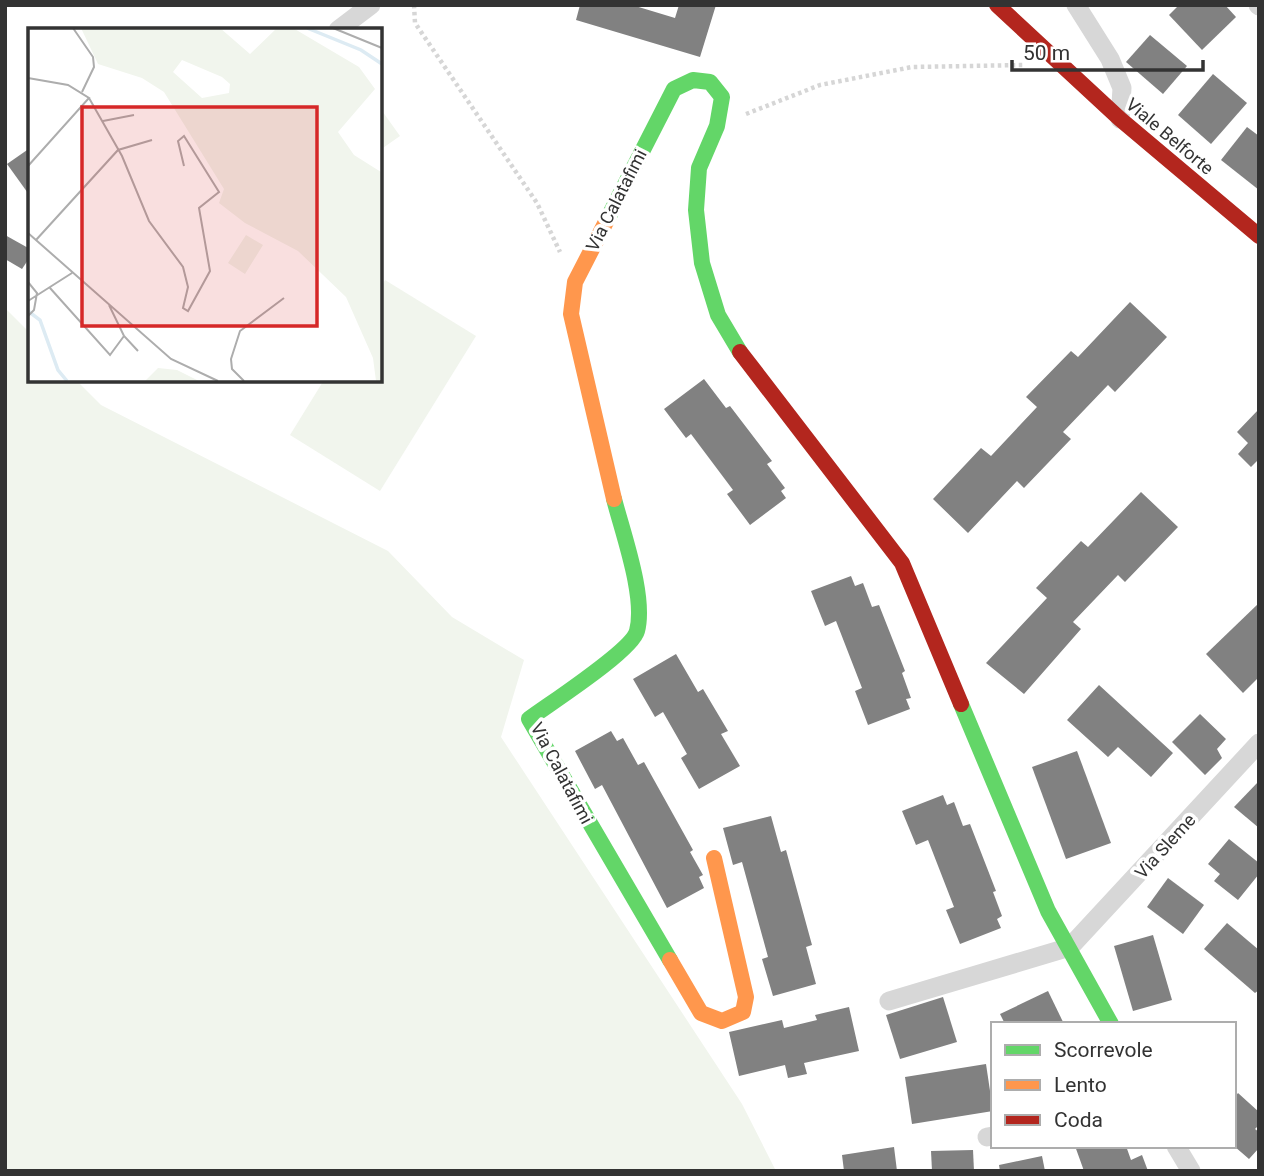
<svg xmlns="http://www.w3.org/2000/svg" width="1264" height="1176" font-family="Roboto,sans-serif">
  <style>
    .green { fill: #f1f5ed }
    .building { fill: #818181 }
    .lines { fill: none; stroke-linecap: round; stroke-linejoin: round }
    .path { stroke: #d6d6d6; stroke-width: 4.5; stroke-dasharray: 3.5 3.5; stroke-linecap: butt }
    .street { stroke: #d7d7d7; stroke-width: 19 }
    .fast { stroke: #63d668; stroke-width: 16 }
    .slow { stroke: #ff974d; stroke-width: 16 }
    .jam { stroke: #b3261e; stroke-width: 16 }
    .labels { text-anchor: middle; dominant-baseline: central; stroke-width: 7; stroke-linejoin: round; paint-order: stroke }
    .street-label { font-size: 18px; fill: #333; stroke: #fff }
    .inset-river { fill: none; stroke: #ddebf3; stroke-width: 3.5 }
    .inset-road { fill: none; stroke: #adadad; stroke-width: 2 }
    .view { fill: #d62828; fill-opacity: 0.15; stroke: #d62828; stroke-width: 3.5 }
    .inset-edge { fill: none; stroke: #333; stroke-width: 3.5 }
  </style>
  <rect width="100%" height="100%" fill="#fff"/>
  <!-- green -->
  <g class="green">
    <path d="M380,108L400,136L380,150Z"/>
    <path d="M385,280L476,336L380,491L290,435L324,380H380V290Z"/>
    <path d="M5,308L30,333V380H76L101,405L388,551L452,617L524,660L501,737L742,1104L776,1171H5Z"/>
  </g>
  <!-- building -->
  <g class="building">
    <path d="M580,5H632L675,18L679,5H716L700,57L576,20Z"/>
    <path d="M1179,5H1225L1236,17L1202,50L1169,15Z"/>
    <path d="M1150,35L1187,66L1163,94L1126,62Z"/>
    <path d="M1213,74L1247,103L1211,144L1178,115Z"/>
    <path d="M1247,127L1259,136V190L1221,160Z"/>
    <path d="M30,148V196L7,164Z"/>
    <path d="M5,235L30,249V257L22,269L5,259Z"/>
    <path d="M1130,302L1167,337L1115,392L1108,385L1063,432L1071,439L1024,488L1017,481L968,533L933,499L981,448L991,456L1037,407L1026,397L1071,351L1078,357Z"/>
    <path d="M704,379L726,408L730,406L772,461L767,464L785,488L781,491L786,498L750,525L727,494L733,490L691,434L686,438L664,409Z"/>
    <path d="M1259,409V459L1251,467L1238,454L1248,443L1237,432Z"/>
    <path d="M1141,492L1178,527L1125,582L1118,575L1073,622L1081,629L1024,694L986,663L1047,598L1036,588L1081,541L1088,547Z"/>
    <path d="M851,576L855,586L863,583L872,607L879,605L905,671L902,673L911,698L906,699L910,709L868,725L855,691L862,688L836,621L825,626L811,591Z"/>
    <path d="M1259,603V677L1243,693L1206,654Z"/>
    <path d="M676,654L698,692L703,689L728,731L721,734L740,766L699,789L681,758L687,754L663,712L655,717L633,679Z"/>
    <path d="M1099,685L1173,753L1151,777L1118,747L1108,757L1067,720Z"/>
    <path d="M1200,714L1226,739L1217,749L1222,758L1205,775L1172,742Z"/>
    <path d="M611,731L617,741L623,738L638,765L644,762L693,850L690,852L703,875L699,877L704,888L667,908L602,785L595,789L575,751Z"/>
    <path d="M1077,751L1111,843L1066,859L1032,767Z"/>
    <path d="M1259,781V828L1234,807Z"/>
    <path d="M943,795L947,805L954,802L963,826L970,824L996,891L993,892L1002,916L997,919L1001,928L960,944L946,910L954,907L928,840L916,845L902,811Z"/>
    <path d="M771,816L781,852L786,850L812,945L806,947L816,984L773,996L762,959L768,957L742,862L733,865L723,828Z"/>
    <path d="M1229,839L1259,863V874L1238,900L1214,881L1220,874L1208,864Z"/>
    <path d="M1168,878L1204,905L1183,934L1147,907Z"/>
    <path d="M1227,923L1259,950V990L1255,993L1204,949Z"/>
    <path d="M1153,935L1172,1000L1133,1011L1114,946Z"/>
    <path d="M1048,991L1064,1024H1005L1000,1014Z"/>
    <path d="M943,997L957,1042L900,1059L886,1015Z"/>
    <path d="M849,1007L859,1051L804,1063L807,1074L788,1078L785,1065L739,1076L729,1032L782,1020L784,1028L817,1020L815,1015Z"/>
    <path d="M986,1064L993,1111L912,1124L905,1077Z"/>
    <path d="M1238,1093L1259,1112V1125L1255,1129L1259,1132V1148L1249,1159L1234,1146V1098Z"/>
    <path d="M1075,1146H1126L1131,1160L1142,1155L1148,1171H1084Z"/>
    <path d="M894,1147L897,1171H844L842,1155Z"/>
    <path d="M973,1150L974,1171H932L931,1151Z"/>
    <path d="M1042,1156L1045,1171H1000L999,1165Z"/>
  </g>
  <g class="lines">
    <!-- path -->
    <g class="path">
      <path d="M414,5L415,23L537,203L560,252"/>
      <path d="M746,114L820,85L912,67L1024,65"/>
    </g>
    <!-- street -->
    <g class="street">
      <path d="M1076,5L1110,59L1122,88L1120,119"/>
      <path d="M1258,5L1259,6"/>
      <path d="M338,30L371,5"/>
      <path d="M889,1001L1070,947L1259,743"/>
      <path d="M987,1137L993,1136"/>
      <path d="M1176,1146L1191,1171"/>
    </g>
    <!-- fast -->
    <g class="fast">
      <path d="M609,216L674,89L693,80L710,82L722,97L717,126L699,168L696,210L702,263L718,315L740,352"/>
      <path d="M614,499C623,534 646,597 637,631C632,651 549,704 529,719L670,960"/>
      <path d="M961,704L1048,911L1111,1024"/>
    </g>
    <!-- slow -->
    <g class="slow">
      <path d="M609,216L575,282L571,314L614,499"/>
      <path d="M670,960L701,1013L722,1021L743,1012L746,997L714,858"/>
    </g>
    <!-- jam -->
    <g class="jam">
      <path d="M997,5L1120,119L1259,236"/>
      <path d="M740,352L902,563L961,704"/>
    </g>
  </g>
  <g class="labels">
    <!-- street labels -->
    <g class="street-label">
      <text transform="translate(1170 136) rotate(40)">Viale Belforte</text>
      <text transform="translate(616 200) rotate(-63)">Via Calatafimi</text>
      <text transform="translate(562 773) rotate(62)">Via Calatafimi</text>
      <text transform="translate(1165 846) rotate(-48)">Via Sleme</text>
    </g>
  </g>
  <!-- overview -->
  <g transform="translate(28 28)">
    <rect width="354" height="354" fill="#fff"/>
    <path d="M53,0H192L222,26L249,0H265L331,39L347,61L310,104L326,127L353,144V353H348L345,330L318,269L270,223L217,195L191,175L196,161L136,64L114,50L70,36ZM154,32L194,49L202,56L201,65L174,70L145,44ZM218,207L235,217L217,246L200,235ZM130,340L149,342L171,353H117Z" fill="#f1f5ed" fill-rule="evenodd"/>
    <path class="inset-river" d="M279,0L333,22L354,36M0,283L12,292L30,342L39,353"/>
    <path class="inset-road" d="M45,0L65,29L66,39L54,64M305,0L354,20M0,50L40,57L61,70L0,138M61,70L94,128L121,193L155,239L160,259L155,280L160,283L182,243L171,180L191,164L156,108L150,113L156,138M75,93L106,87M0,205L143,331L190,353M8,212L90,122L124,112M0,254L9,265L6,282L0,288M22,260L82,327L96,308M0,273L44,245M81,277L96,308L110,323M216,353L204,341L203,331L212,303L256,270"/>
    <path class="view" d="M54,79H289V298H54Z"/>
    <rect width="354" height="354" class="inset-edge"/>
  </g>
  <!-- border -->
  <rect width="1264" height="1176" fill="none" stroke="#333333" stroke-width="14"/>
  <!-- legend -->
  <rect x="991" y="1022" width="245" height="126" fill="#ffffff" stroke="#adadad" stroke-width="2"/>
  <rect x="1005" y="1045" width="35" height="10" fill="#63d668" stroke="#adadad" stroke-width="2"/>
  <text x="1054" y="1057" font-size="21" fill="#333333">Scorrevole</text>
  <rect x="1005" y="1080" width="35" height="10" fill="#ff974d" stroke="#adadad" stroke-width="2"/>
  <text x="1054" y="1092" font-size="21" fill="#333333">Lento</text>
  <rect x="1005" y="1115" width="35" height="10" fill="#b3261e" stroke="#adadad" stroke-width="2"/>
  <text x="1054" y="1127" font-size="21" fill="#333333">Coda</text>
  <!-- scale -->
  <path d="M1012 60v10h191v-10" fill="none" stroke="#333333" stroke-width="3.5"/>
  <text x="1023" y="60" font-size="21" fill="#333333" stroke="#ffffff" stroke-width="5" paint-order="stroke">50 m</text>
</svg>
